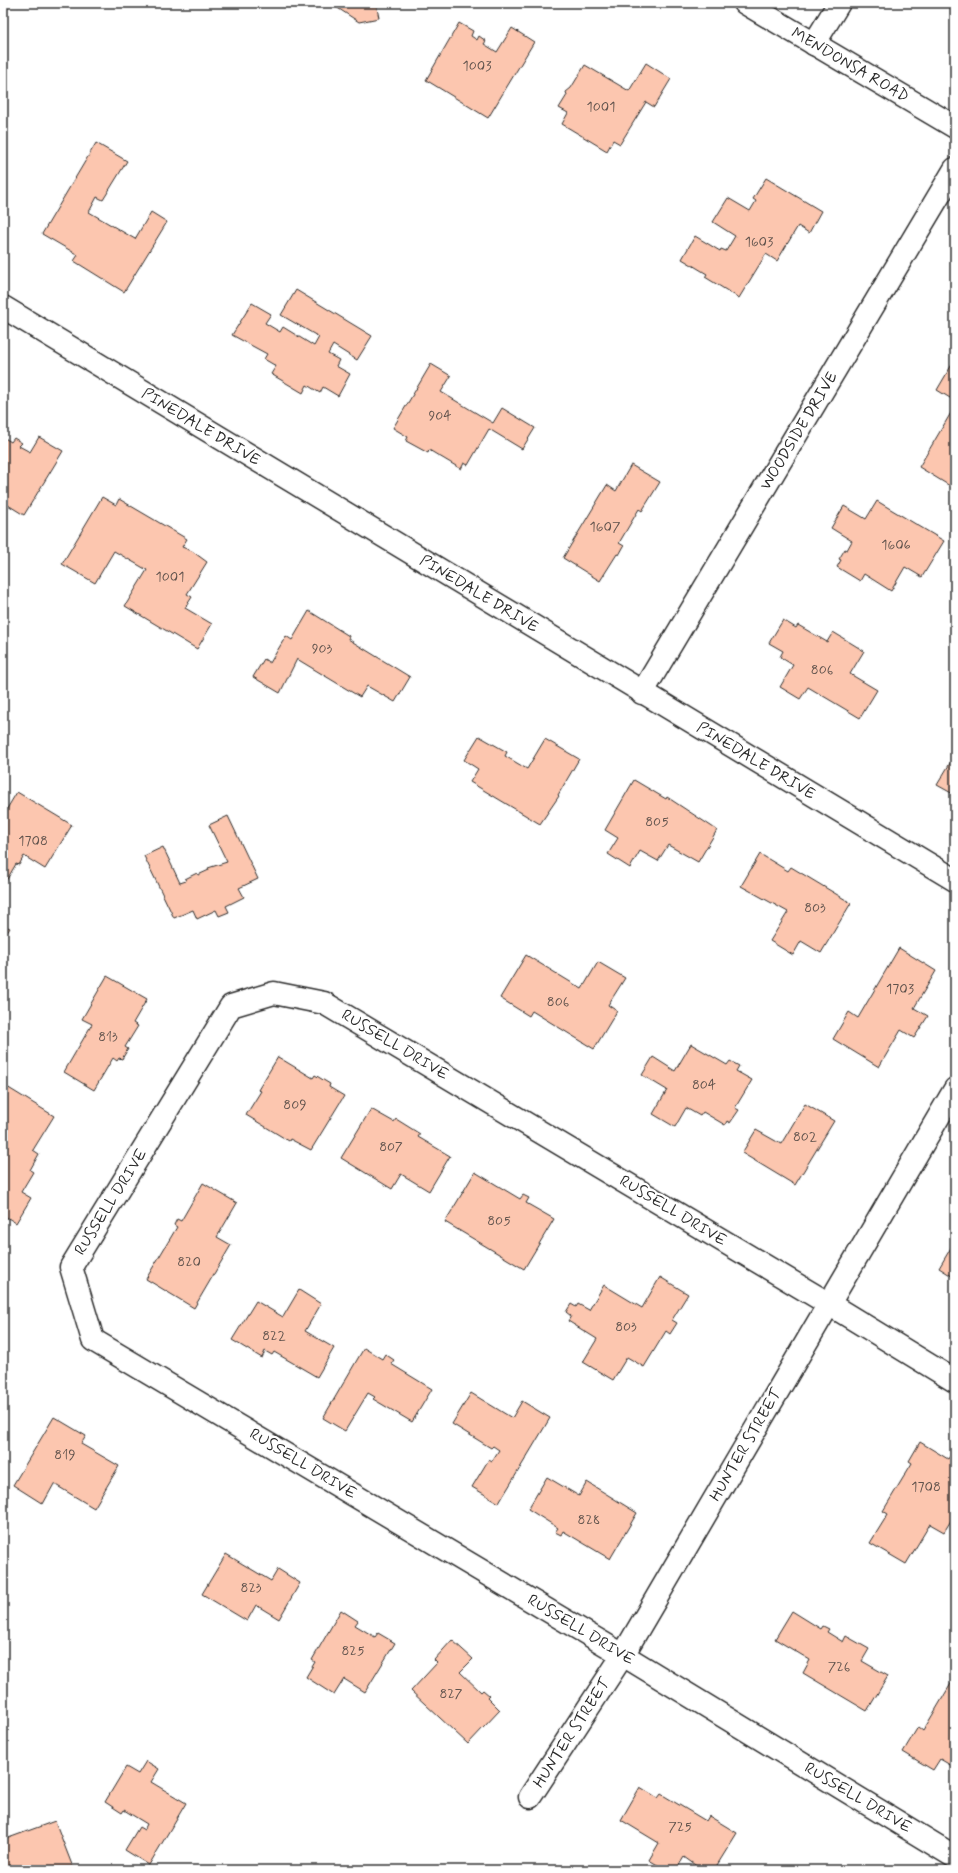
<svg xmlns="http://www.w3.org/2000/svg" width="958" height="1873" font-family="Mynerve,sans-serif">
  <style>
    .building { fill: #fcc6af; stroke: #2b2b2b }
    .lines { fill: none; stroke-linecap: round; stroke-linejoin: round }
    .minor-casing { stroke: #2b2b2b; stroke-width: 25 }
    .minor { stroke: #fff; stroke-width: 22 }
    .labels { text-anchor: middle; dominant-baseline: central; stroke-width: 4; stroke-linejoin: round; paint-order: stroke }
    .number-label { font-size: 14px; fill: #5f524c }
    .street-label { font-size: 16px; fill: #2b2b2b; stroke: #fff }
  </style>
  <rect width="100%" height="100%" fill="#fff"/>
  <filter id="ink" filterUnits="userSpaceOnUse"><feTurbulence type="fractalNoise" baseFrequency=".025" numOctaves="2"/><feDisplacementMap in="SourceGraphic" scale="8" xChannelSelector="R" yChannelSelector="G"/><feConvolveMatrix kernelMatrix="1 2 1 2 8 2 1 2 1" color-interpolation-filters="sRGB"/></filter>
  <g filter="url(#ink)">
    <!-- building -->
    <g class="building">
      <path d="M330,3H376L379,18L359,22Z"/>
      <path d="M459,23L473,31L471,36L477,40L479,36L486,41L484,44L497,52L512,28L534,42L488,118L426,80Z"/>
      <path d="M646,63L671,79L654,107L646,102L620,144L613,140L607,151L562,124L568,113L559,108L567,95L566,92L571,88L585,65L629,91Z"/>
      <path d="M96,143L127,161L103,200L97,197L89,212L135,239L151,212L167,222L124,292L74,261L78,255L42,234Z"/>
      <path d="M766,178L821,211L809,233L798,226L777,261L766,254L739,298L705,277L707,274L682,259L695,236L720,251L721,249L726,251L735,236L713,222L728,198L750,211L756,201L753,199Z"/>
      <path d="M296,290L372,336L357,360L333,345L328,354L339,360L336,366L350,374L338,396L323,387L320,393L307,385L303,393L271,374L276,366L264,359L267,354L232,335L252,303L271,314L265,323L280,332L283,327L314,346L319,337L281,315Z"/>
      <path d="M954,361L955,362V401L937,390Z"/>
      <path d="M431,364L451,376L441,392L493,423L502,408L535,428L522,449L489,429L468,465L464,463L461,469L429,450L428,453L406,441L408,437L393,428Z"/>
      <path d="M955,406V478L950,486L919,467Z"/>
      <path d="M3,437L11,442L14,438L22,443L19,446L30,452L39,437L63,451L24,515L3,502Z"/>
      <path d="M631,465L660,482L642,511L639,509L619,543L624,546L619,555L617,554L600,581L563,558L607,485L616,491Z"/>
      <path d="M102,497L116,505L119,499L187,539L182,547L192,551L207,562L187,594L192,597L185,608L212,624L197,649L125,606L147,570L114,551L95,583L62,564Z"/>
      <path d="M877,501L944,541L922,577L905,567L891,591L864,574L860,581L837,567L841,560L839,559L845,549L847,550L852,541L831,528L844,506L866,519Z"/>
      <path d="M309,611L349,636L348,639L410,677L395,702L367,686L360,697L297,659L280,693L253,677L264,659L270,663L286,636L292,640Z"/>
      <path d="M783,620L796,628L798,625L827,642L833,632L864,651L850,674L877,690L860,718L808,687L800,699L780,687L793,665L780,657L783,651L769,643Z"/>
      <path d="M479,736L507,752L505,756L527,769L545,739L579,759L558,795L559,796L540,824L470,782L478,769L464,760Z"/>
      <path d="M955,755V795L937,785Z"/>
      <path d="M634,780L666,799L667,797L717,830L698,862L668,845L658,861L640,851L630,868L608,854L618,838L605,830Z"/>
      <path d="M17,792L72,825L45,869L24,856L19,865L16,864L3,886V811L5,812Z"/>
      <path d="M228,816L258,879L239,888L244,897L226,906L229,912L219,916L216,910L197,919L193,910L174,918L144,856L163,847L180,883L186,881L185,879L197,873L198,875L209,870L208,868L227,862L209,825Z"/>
      <path d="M760,854L788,871L791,867L851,903L821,953L801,941L793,955L770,941L788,912L741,886Z"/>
      <path d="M3,925L10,928L3,939Z"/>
      <path d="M899,948L936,971L914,1008L928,1016L914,1038L901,1030L879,1067L833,1039L849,1012L858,1018Z"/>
      <path d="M526,955L582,989L598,962L625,978L608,1005L617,1011L594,1049L532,1011L529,1016L500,998Z"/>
      <path d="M107,976L147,999L133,1023L138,1026L125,1047L128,1049L122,1059L119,1058L117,1061L113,1058L94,1090L64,1072L92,1024L82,1019Z"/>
      <path d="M691,1044L727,1065L730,1061L739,1066L736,1071L752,1080L735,1108L739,1110L730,1123L727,1121L725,1125L703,1112L700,1116L686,1108L675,1127L653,1114L667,1090L642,1075L653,1057L675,1071Z"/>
      <path d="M278,1057L313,1078L315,1075L330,1084L329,1087L344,1096L311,1150L290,1139L289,1141L246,1115L261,1091L258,1090Z"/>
      <path d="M7,1087L54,1116L33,1150L39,1154L30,1170L33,1172L21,1192L31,1198L16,1223L3,1215V1186L5,1182L3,1181V1094Z"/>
      <path d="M805,1104L834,1121L795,1185L742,1153L756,1130L781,1144Z"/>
      <path d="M371,1109L394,1122L396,1119L420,1134L418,1137L450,1156L429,1191L401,1174L392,1189L341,1158Z"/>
      <path d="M475,1172L520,1199L523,1195L529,1198L526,1203L554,1219L524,1269L445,1222Z"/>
      <path d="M203,1183L237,1203L217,1237L231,1245L194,1308L146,1279L177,1227L174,1225L177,1219L181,1221Z"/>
      <path d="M955,1241V1278L939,1268Z"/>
      <path d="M660,1277L688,1294L672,1320L677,1323L670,1334L666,1331L644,1367L627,1357L613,1380L583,1362L597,1339L568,1321L571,1316L566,1312L571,1304L576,1307L578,1304L589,1310L604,1285L642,1308Z"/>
      <path d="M299,1290L321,1304L305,1331L334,1348L317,1377L274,1352L272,1355L265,1351L262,1358L232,1340L256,1301L283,1317Z"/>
      <path d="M364,1348L382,1359L385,1354L394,1360L391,1364L432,1389L412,1422L373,1399L375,1397L368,1393L345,1431L323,1418Z"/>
      <path d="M471,1393L512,1418L522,1401L550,1418L499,1503L472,1487L489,1459L492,1461L499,1450L493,1446L491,1448L452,1424Z"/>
      <path d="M54,1417L86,1436L81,1444L119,1466L94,1508L54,1484L43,1504L13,1485Z"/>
      <path d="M920,1442L948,1459L950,1456L955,1459V1514L944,1532L930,1524L906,1564L870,1543L888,1514L883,1511L912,1463L909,1461Z"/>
      <path d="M547,1477L579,1496L587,1482L637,1513L610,1559L563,1531L561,1535L555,1532L558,1528L528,1509Z"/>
      <path d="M226,1554L271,1581L278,1569L300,1583L279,1619L256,1605L247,1621L202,1594Z"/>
      <path d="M341,1610L358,1621L355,1625L375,1637L378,1633L395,1643L365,1692L344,1679L334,1695L306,1677L315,1662L312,1660Z"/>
      <path d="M792,1611L821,1629L823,1626L829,1629L827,1632L843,1642L846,1636L869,1649L862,1661L888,1676L867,1711L803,1673L810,1660L775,1639Z"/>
      <path d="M452,1640L473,1659L460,1672L481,1692L483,1690L490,1696L488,1698L500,1710L468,1744L411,1691L437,1663L434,1660Z"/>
      <path d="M955,1677V1765L952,1766L940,1759L933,1770L903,1752L918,1727L923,1731Z"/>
      <path d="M146,1761L159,1769L151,1782L186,1803L149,1865L125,1850L139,1827L144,1830L147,1824L124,1810L122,1813L105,1802L126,1767L138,1774Z"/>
      <path d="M640,1787L658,1798L661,1794L706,1821L709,1816L737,1833L714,1870H702L684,1857L676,1870H666L649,1860L659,1843L621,1820Z"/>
      <path d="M55,1821L74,1870H3V1840Z"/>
    </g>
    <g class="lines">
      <defs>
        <g id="minor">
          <path d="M745,3L955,127"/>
          <path d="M814,44L839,3"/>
          <path d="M3,307L955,880"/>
          <path d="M642,693L955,169"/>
          <path d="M955,1381L829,1304L324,1003L274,993L231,1006L71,1267L93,1340L623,1655L955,1857"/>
          <path d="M530,1797L623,1655L955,1089"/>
        </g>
      </defs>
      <!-- minor casing -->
      <use href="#minor" class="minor-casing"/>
      <!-- minor -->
      <use href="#minor" class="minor"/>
    </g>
  </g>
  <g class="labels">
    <!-- number labels -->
    <g class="number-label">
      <text x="477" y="66">1003</text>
      <text x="601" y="107">1001</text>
      <text x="759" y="242">1603</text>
      <text x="440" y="416">904</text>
      <text x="605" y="527">1607</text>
      <text x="896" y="545">1606</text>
      <text x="170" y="577">1001</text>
      <text x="322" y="649">903</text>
      <text x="822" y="670">806</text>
      <text x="657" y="822">805</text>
      <text x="33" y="841">1708</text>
      <text x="815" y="908">803</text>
      <text x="900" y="989">1703</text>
      <text x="558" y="1002">806</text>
      <text x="108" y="1037">813</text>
      <text x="704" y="1085">804</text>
      <text x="295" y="1105">809</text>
      <text x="805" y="1137">802</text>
      <text x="391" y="1147">807</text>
      <text x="499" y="1221">805</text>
      <text x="189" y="1262">820</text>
      <text x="626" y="1327">803</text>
      <text x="274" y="1336">822</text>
      <text x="65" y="1455">819</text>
      <text x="926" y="1487">1708</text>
      <text x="589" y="1520">828</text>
      <text x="251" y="1588">823</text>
      <text x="353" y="1651">825</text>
      <text x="839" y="1667">726</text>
      <text x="451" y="1694">827</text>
      <text x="680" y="1827">725</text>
    </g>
    <!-- street labels -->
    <g class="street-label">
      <text transform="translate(850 65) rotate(30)">MENDONSA ROAD</text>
      <text transform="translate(201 427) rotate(31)">PINEDALE DRIVE</text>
      <text transform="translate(799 431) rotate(-59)">WOODSIDE DRIVE</text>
      <text transform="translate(479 594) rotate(31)">PINEDALE DRIVE</text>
      <text transform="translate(756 761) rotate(31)">PINEDALE DRIVE</text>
      <text transform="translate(395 1045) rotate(31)">RUSSELL DRIVE</text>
      <text transform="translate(111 1202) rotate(-58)">RUSSELL DRIVE</text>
      <text transform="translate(673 1211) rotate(31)">RUSSELL DRIVE</text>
      <text transform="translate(746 1445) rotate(-60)">HUNTER STREET</text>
      <text transform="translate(303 1464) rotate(31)">RUSSELL DRIVE</text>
      <text transform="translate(581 1630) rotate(31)">RUSSELL DRIVE</text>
      <text transform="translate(572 1733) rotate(-57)">HUNTER STREET</text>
      <text transform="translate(858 1798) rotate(31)">RUSSELL DRIVE</text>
    </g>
  </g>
  <!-- margin -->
  <rect width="958" height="1873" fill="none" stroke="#fff" stroke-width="16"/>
  <rect x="8" y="8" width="942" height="1857" fill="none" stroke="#2b2b2b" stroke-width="1.5" filter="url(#ink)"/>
</svg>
